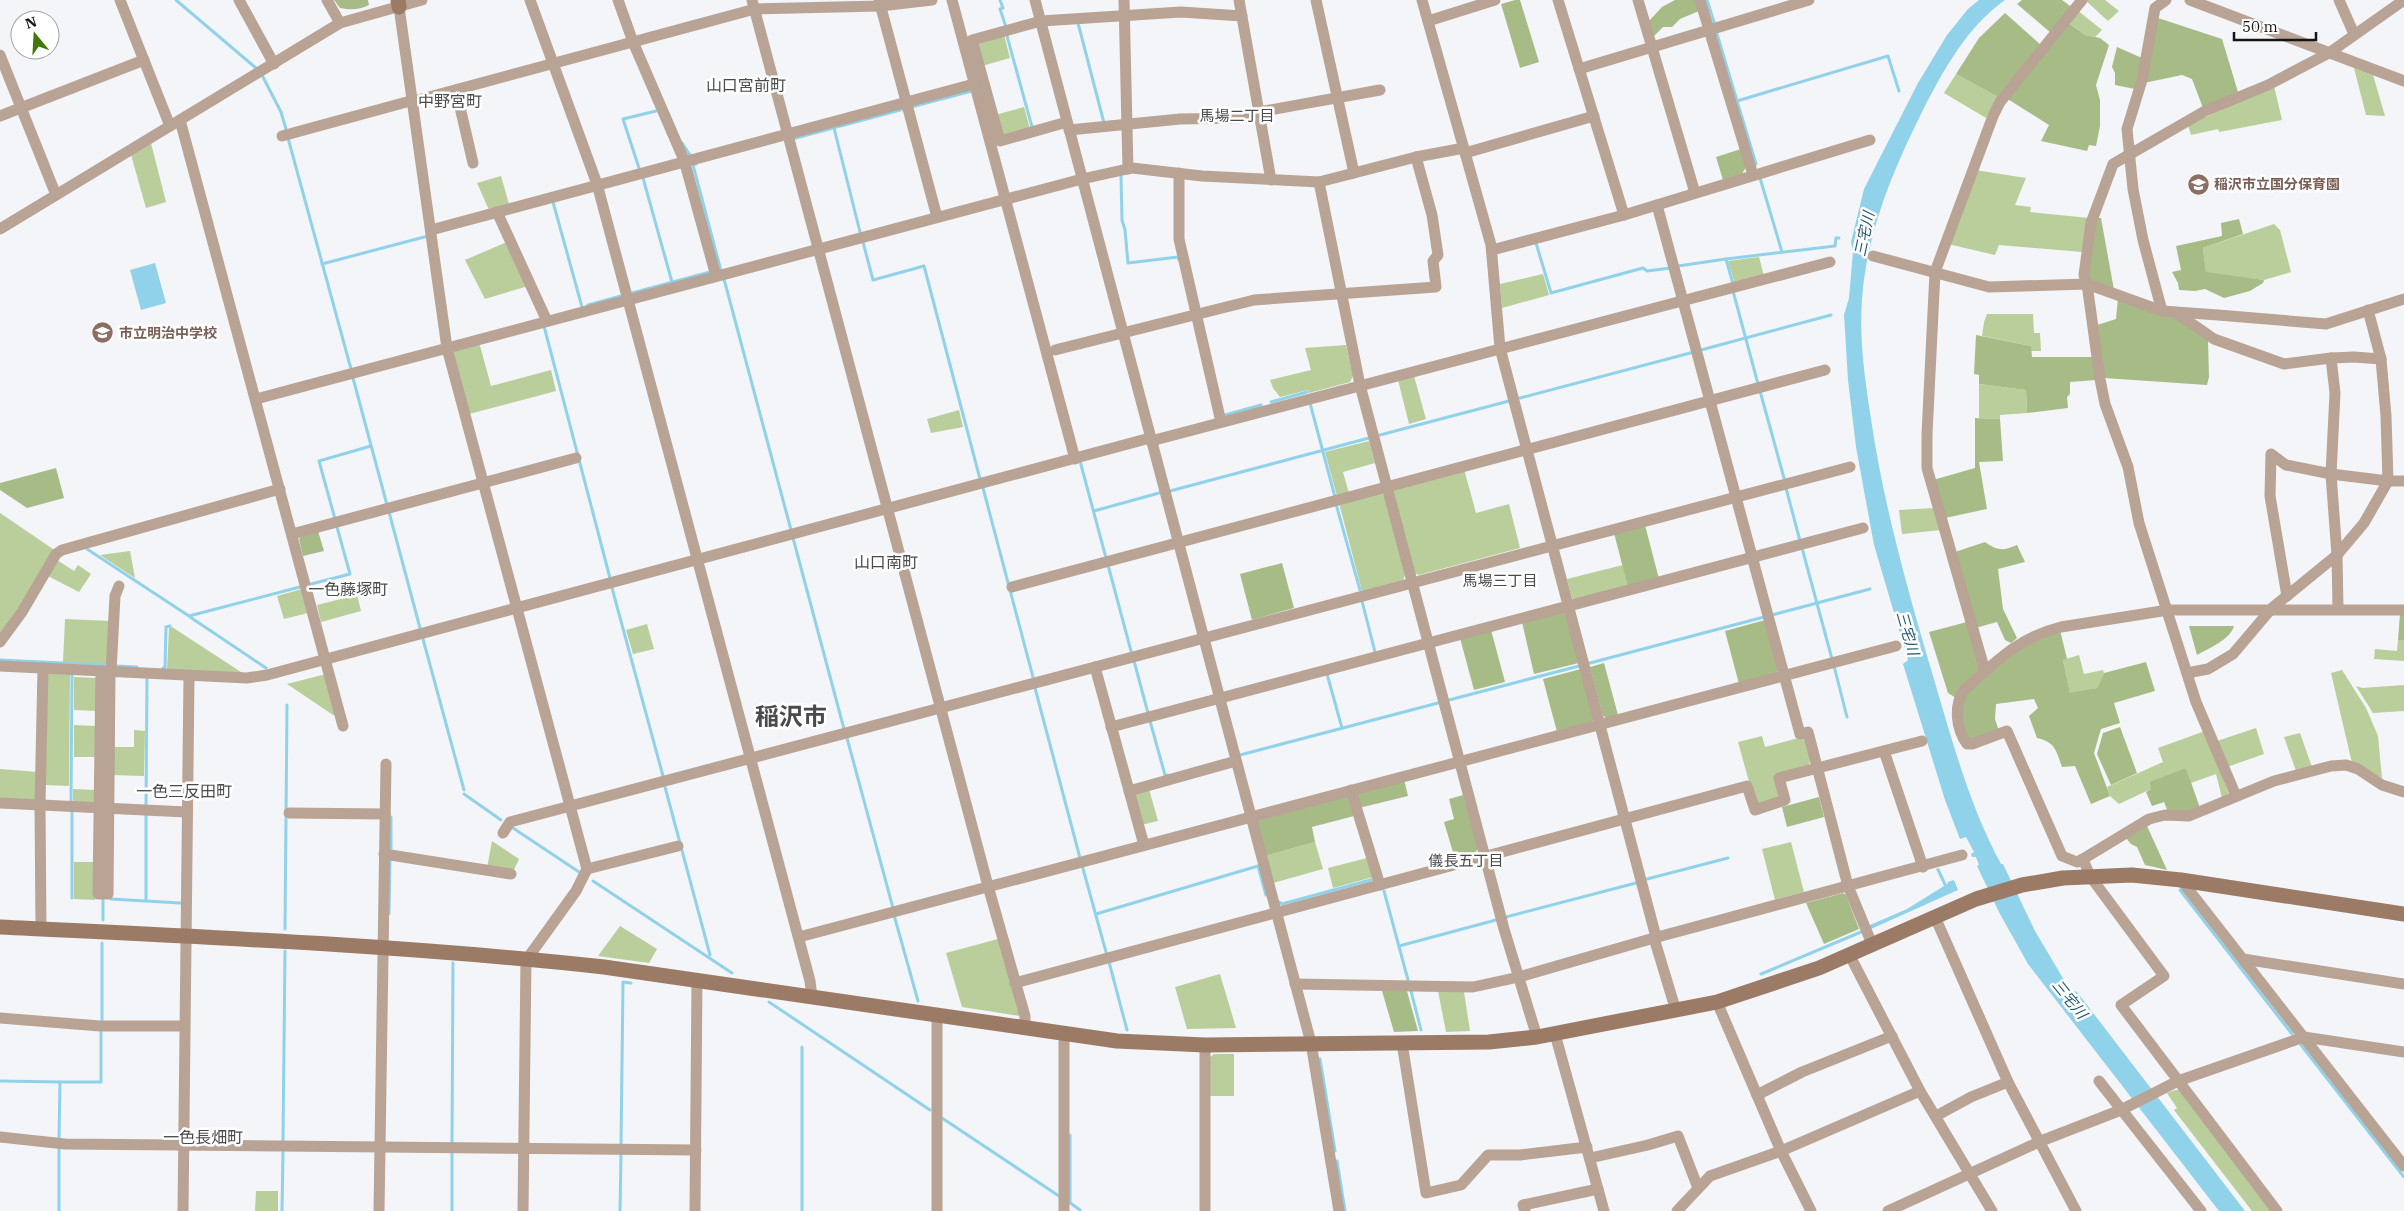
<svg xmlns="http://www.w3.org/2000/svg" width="2404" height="1211" font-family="'IBM Plex Serif','Noto Sans JP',serif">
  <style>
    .green { fill: #b9ce9a }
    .forest { fill: #a7bb87 }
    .water { fill: #90d2ea }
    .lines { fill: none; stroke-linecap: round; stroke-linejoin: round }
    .stream { stroke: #90d2ea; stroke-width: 3 }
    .street { stroke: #b9a394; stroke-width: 11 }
    .secondary { stroke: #9b7b66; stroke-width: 15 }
    .labels { text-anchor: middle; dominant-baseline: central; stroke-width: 5; stroke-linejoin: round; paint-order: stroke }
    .education-label { font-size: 14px; font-weight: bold; fill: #785e54; stroke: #fff; text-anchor: start }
    .neighbourhood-label { font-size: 15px; fill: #494a4c; stroke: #fff }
    .water-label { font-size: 15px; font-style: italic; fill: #24596b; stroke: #fff }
    .quarter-label { font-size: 16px; fill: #494a4c; stroke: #fff }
    .town-label { font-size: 24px; font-weight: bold; fill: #494a4c; stroke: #fff }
  </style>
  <rect width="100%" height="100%" fill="#f4f5f8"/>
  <!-- green -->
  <g class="green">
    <path d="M2085,0H2105L2119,11L2108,21Z"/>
    <path d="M2077,10L2102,30L2095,37L2085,35L2067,22Z"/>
    <path d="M1004,35L1010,58L982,66L976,46L980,42Z"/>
    <path d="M2354,68L2373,75L2385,116L2366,115Z"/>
    <path d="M1956,74L1998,97L1986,118L1944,93Z"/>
    <path d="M2274,86L2282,120L2219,132L2218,129L2191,135L2188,125Z"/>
    <path d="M1024,107L1030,129L1003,137L995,115Z"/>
    <path d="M151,143L166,202L146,208L131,155Z"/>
    <path d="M1975,170L2026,178L2015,205L2031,207L2030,212L2089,218L2082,252L1999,245L1995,255L1948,244Z"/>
    <path d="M501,176L509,204L489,210L477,183Z"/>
    <path d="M2274,224L2280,230L2291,272L2264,280L2206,273L2203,248Z"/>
    <path d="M507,242L528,286L485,299L465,260Z"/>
    <path d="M1759,257L1764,276L1735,284L1728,261Z"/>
    <path d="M1543,274L1549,295L1502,308L1500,284Z"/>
    <path d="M1987,314H2033L2034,333H2040L2041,351H2031V346L1982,336L1984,322Z"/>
    <path d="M479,342L491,386L551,370L556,391L469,414L453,350Z"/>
    <path d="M1346,345L1353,376L1350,382L1309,393L1308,390L1280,397L1273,388L1270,380L1311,370L1305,348Z"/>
    <path d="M1414,376L1426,419L1409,424L1398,380Z"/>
    <path d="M1979,384L2026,390L2027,413L2000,415V419L1979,418Z"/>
    <path d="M959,410L963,427L931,433L927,419Z"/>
    <path d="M1369,441L1375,463L1343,472L1349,493L1337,496L1325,452Z"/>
    <path d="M1464,469L1476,513L1509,504L1520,548L1419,575L1414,573L1393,493L1395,488Z"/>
    <path d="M1380,493L1384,495L1405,575L1403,580L1362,591L1339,503Z"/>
    <path d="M1934,508L1941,530L1902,534L1899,510Z"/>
    <path d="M0,513L53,549L20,609L0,636Z"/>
    <path d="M130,551L135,578L100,555Z"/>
    <path d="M57,560L74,571L78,565L91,574L79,592L48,576Z"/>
    <path d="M1623,565L1628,587L1576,601L1572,598L1567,579Z"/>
    <path d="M302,589L308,613L284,619L277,596Z"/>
    <path d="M357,595L361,611L321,622L317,605Z"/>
    <path d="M65,619L111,621L109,665L63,662Z"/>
    <path d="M647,624L654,649L633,654L626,630Z"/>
    <path d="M172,627L244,674L167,670L169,628Z"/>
    <path d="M2398,640H2404V661L2374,659L2375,649L2397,651Z"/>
    <path d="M2079,655L2084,674L2103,670L2104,673L2097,688L2070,694L2063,660Z"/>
    <path d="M2342,670L2366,708L2378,736L2382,778L2352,763L2331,673Z"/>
    <path d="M50,672L70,674L69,786L44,785L45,675Z"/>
    <path d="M326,674L337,714L333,715L287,684Z"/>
    <path d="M74,677L98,678L97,711L74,710Z"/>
    <path d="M2404,685V711L2373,713L2356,686L2362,688Z"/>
    <path d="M74,725L97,726L96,757H74Z"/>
    <path d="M2256,728L2264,754L2227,767L2217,741Z"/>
    <path d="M134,730L145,731L144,776L111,775V747H134Z"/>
    <path d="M2205,731L2229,795L2222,798L2216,774L2191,783L2186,768L2151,789L2119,804L2110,796L2107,787L2163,762L2158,748Z"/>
    <path d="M2300,733L2312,767L2296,771L2284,737Z"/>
    <path d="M1762,736L1765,747L1802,737C1808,742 1812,758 1809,765L1774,775L1779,795L1777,799L1759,804L1755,803L1738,742Z"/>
    <path d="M0,769L38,772V797L34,800L0,799Z"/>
    <path d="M73,789L96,790V800L92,804L73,803Z"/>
    <path d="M1149,789L1158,821L1141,825L1135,793Z"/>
    <path d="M492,841L519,859L513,872L487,868Z"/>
    <path d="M1315,842L1323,869L1273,883L1265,856Z"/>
    <path d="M1791,842L1804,892L1775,900L1762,849Z"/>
    <path d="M1367,858L1373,877L1333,888L1328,868Z"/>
    <path d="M74,862H95V900L74,899Z"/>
    <path d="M620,926L657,949L649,963L598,956Z"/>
    <path d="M998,939L1020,1016L962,1007L946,953Z"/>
    <path d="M1220,974L1236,1028L1187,1029L1175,987Z"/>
    <path d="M1438,991L1464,992L1470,1031L1446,1032Z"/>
    <path d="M1214,1054H1234V1096H1209V1058Z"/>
    <path d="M2175,1090H2181L2273,1211H2252L2174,1110L2177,1108L2167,1093Z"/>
    <path d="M256,1191H278V1211H255Z"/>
  </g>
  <!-- forest -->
  <g class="forest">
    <path d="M334,0H368L369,5C359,10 351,10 340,8Z"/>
    <path d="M1515,0H1520L1539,62L1520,68L1501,4Z"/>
    <path d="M1675,0H1695L1699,11L1680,19L1672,27H1663L1653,37L1649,21L1662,7Z"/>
    <path d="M2022,0H2062L2073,8L2051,33L2017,4Z"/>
    <path d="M2005,13L2042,46L1998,97L1956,74L1979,38Z"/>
    <path d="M2155,17L2222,39L2238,92L2203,108L2192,79L2182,75L2144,83Z"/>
    <path d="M2067,22L2085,35L2100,38L2109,45L2096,85L2100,100V126L2096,146L2089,145L2087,151L2041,141L2049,125L2006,98Z"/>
    <path d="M2117,47L2142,58L2135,89L2115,85V73L2112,67Z"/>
    <path d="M1741,149L1746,167L1742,174L1723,180L1716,157Z"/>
    <path d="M2096,218H2101L2114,290L2089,280L2088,257Z"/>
    <path d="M2239,219L2243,234L2203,248L2206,272L2264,280L2263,283L2250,291L2224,298L2205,289L2195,291L2179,290L2178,283L2172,272L2181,270L2176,246L2222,236L2221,223Z"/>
    <path d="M2118,298L2172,314L2208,339L2209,377L2207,385L2104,378L2097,325L2116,319Z"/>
    <path d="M1976,335L2031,346L2032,357H2094L2096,380L2070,382V394L2067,397L2068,408L2027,413L2026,390L1979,384V375L1974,374Z"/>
    <path d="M1975,418L2000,419L2003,461L1979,462L1987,509L1945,518L1933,480L1975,468Z"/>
    <path d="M56,468L64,498L27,508L0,490V483Z"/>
    <path d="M1645,525L1659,579L1628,587L1614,533Z"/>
    <path d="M318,531L324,551L303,556L299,539L301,536Z"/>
    <path d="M1985,542C1998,551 2003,551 2017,545L2025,562L1998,569L2003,609L2017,638L2011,643L2005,640L1997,622L1975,628L1955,552Z"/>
    <path d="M1282,563L1294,608L1252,620L1240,574Z"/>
    <path d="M1562,612L1566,614L1579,663L1534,674L1522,622Z"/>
    <path d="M2400,614H2404V640H2398Z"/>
    <path d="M1765,620L1778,669L1776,674L1739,684L1725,631Z"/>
    <path d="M1967,622L1981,668L1956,698L1948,693L1929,632Z"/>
    <path d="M2189,626H2234C2230,640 2209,648 2197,655Z"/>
    <path d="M1491,630L1505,682L1474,690L1460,638Z"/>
    <path d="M2060,630L2067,659L2063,660L2070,693L2097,688L2104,673L2146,662L2155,691L2114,703L2120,723L2101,729L2094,753L2110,796L2091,804L2075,766L2062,767C2056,750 2055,742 2037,738L2029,716L2038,708L2034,699L1996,704L1995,719L1999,731L1973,742L1966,739L1960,711L1966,691L2019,646Z"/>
    <path d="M1604,663L1618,715L1608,718L1603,716L1590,667Z"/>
    <path d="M1581,669L1594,718L1592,722L1557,732L1543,679Z"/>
    <path d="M2120,727L2137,773L2111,785L2097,754L2103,733Z"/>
    <path d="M2186,768L2200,808L2187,813L2168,812L2164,802L2152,806L2146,792L2151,789L2150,782Z"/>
    <path d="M1404,779L1408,796L1359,808L1357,790Z"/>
    <path d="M1463,795L1478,848L1475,853L1455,859L1444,822L1454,819L1449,799Z"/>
    <path d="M1348,796L1354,816L1312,827L1315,842L1265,856L1256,821Z"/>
    <path d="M1819,797L1824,817L1787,827L1782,807Z"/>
    <path d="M2147,826L2167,870L2145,865L2137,847L2131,844L2125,837Z"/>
    <path d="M1843,893L1846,895L1859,929L1824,944L1806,903Z"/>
    <path d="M1382,991H1407L1418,1031L1394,1032Z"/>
  </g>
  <!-- water -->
  <g class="water">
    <path d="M1979,0H2005C1967,27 1944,69 1923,110C1893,170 1867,231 1862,299C1859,340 1865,379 1871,419C1884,507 1908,591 1933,676C1952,740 1969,805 2001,864H2003L2035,931L2070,990L2077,992L2245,1211H2219L2028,964L2000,914L1977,866L1979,865L1976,857H1972L1971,854L1974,852L1966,837L1960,839L1945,800L1903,664L1908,660L1874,545L1856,447L1848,380L1844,315L1849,298L1853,252L1851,242L1864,189L1918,83L1947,35L1968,9Z"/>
    <path d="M155,263L166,303L141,310L130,270Z"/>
    <path d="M1939,868L1947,885L1948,882L1954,880L1958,890L1871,929L1870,925L1907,909L1944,886L1936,869Z"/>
  </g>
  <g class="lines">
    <!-- stream -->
    <g class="stream">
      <path d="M176,0L256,68"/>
      <path d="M1000,0L1003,8L1000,9L1006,27"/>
      <path d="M1707,0L1714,22"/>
      <path d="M1078,23L1104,123"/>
      <path d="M1717,34L1737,101"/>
      <path d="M1007,36L1032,127H1034"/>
      <path d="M263,77L281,112L286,129"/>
      <path d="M911,107L972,91"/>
      <path d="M834,128L860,232"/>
      <path d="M288,138L351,369"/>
      <path d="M792,139L904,109"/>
      <path d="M682,143L690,155"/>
      <path d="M696,164L693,165L721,271"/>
      <path d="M1756,164L1737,101L1888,56L1899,91"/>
      <path d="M639,168L623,119L656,111"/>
      <path d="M1121,175L1122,220L1125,230L1128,263L1178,257L1179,260"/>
      <path d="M643,178L672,282"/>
      <path d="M1760,178L1782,252"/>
      <path d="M553,202L582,307"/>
      <path d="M863,242L873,280L924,266L980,479"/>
      <path d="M1536,243L1551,293L1643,268L1647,271L1671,268"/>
      <path d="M322,264L428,236"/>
      <path d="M1678,266L1726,259"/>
      <path d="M724,279L791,530"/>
      <path d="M1733,284L1726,259L1835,246L1836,238H1839"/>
      <path d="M1733,291L1758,384"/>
      <path d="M632,293L710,272"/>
      <path d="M588,305L621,296"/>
      <path d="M544,326L610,578"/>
      <path d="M1701,350L1831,315"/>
      <path d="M353,378L387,505"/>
      <path d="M1760,391L1784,478"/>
      <path d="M1520,398L1694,352"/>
      <path d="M1271,402L1307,392"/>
      <path d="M1310,403L1335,497"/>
      <path d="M1225,415L1261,405"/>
      <path d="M1380,435L1509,401"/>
      <path d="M1080,461L1106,558"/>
      <path d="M983,488L1033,677"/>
      <path d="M1786,488L1800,541"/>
      <path d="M1170,491L1369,438"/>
      <path d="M1336,504L1360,590"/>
      <path d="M1094,511L1159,493"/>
      <path d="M389,512L420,628"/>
      <path d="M335,519L319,461L371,446"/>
      <path d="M793,538L844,729"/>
      <path d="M1802,548L1832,659"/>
      <path d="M87,549L189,616L300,587"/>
      <path d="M1108,565L1131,651"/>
      <path d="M311,584L350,574L337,527"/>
      <path d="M612,588L663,776"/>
      <path d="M1362,601L1375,652"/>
      <path d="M1772,615L1870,589"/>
      <path d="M190,617L266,668"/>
      <path d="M423,639L464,790"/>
      <path d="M0,660L105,665"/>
      <path d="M1134,661L1148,713"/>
      <path d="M1590,663L1764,617"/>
      <path d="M115,666L137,667"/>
      <path d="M1834,666L1847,717"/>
      <path d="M163,668H165L166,627L170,626"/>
      <path d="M1327,674L1342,728"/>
      <path d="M1035,688L1080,858"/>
      <path d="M1449,700L1579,666"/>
      <path d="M1150,721L1165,775H1168"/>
      <path d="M847,738L893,908"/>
      <path d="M1240,755L1438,703"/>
      <path d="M665,787L710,955"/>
      <path d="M464,794L501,820"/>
      <path d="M71,802L72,675"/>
      <path d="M146,806L147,679"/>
      <path d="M513,828L579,872"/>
      <path d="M391,849V817"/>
      <path d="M1082,865L1106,952"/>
      <path d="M1647,879L1728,858"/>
      <path d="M593,881L732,973"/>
      <path d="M2180,890L2292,1034"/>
      <path d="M1384,891L1408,980"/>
      <path d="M72,898V812"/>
      <path d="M111,899L180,903"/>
      <path d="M146,901V815"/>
      <path d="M1279,902L1282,904L1374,879"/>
      <path d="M389,914L390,859"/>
      <path d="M1096,914L1258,866L1266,895"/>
      <path d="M894,915L918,1001"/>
      <path d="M1506,917L1636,883"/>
      <path d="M103,920V900"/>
      <path d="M285,929L287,705"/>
      <path d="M1399,946L1496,920"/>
      <path d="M1109,962L1127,1030"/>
      <path d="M1761,974L1861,932"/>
      <path d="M1411,991L1421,1030"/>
      <path d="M769,1002L930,1110"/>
      <path d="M102,1020V943"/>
      <path d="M2301,1045L2404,1177"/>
      <path d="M1320,1059L1335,1151"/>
      <path d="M0,1081L60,1082"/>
      <path d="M942,1118L1059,1196"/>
      <path d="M1070,1135V1203"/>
      <path d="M59,1139L60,1082H101V1032"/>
      <path d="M283,1140L285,951"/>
      <path d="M452,1142L453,963"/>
      <path d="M621,1145L623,982L631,983"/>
      <path d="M1337,1161L1345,1211"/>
      <path d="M1069,1202L1080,1210"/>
      <path d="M802,1210V1047"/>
      <path d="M59,1211V1149"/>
      <path d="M282,1211L283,1152"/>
      <path d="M452,1211V1154"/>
      <path d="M620,1211L621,1154"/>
    </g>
    <!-- street -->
    <g class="street">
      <path d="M120,0L170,126"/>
      <path d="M239,0L274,64"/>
      <path d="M327,0L340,23"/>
      <path d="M530,0L597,184L810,981L812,997"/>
      <path d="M618,0L633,42L684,160L716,276"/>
      <path d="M752,0L988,886L1025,1016V1028"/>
      <path d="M879,0L937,217"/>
      <path d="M952,0L1075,459"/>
      <path d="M1035,0L1311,1043L1339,1211"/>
      <path d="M1124,0L1128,169"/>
      <path d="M1239,0L1271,180"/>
      <path d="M1316,0L1354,173"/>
      <path d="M1422,0L1491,245L1500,348L1656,937"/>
      <path d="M1558,0L1624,215"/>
      <path d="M1638,0L1695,193"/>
      <path d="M1700,0L1753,175"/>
      <path d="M2190,0L2404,81"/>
      <path d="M2339,0L2354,34"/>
      <path d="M399,7L447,348L587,869L576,891L527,959"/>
      <path d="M1428,21L1495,0"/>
      <path d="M0,55L56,195"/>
      <path d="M1579,69L1809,0"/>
      <path d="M456,90L473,163"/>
      <path d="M414,101L755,9L880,6L932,0"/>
      <path d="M0,116L144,60"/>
      <path d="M180,120L343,726"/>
      <path d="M1067,122L1000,141L972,40L1041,21L1181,12L1242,16"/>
      <path d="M1069,130L1180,119L1238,118L1259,112L1380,90"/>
      <path d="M282,136L414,100"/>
      <path d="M1465,153L1594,116"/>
      <path d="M1179,173V239L1221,422"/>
      <path d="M1319,182L1360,385L1504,929L1537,1037"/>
      <path d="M1657,205L1800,734L1808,732L1848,886L1872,944"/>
      <path d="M497,212L547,321"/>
      <path d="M0,229L340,23L422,0"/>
      <path d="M431,230L974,84"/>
      <path d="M1492,250L1624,215L1870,140"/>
      <path d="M1873,256L1989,287L2087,284L2162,311L2218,315L2326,324L2404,299"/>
      <path d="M2162,311L2143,240L2133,189L2127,129L2142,80L2155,8L2166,0"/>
      <path d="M2175,312L2214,339L2284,364L2331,358"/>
      <path d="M1055,350L1254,300L1436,287L1433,261L1438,255L1432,215L1416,157"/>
      <path d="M256,399L1082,179L1132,168L1202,176L1319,182L1416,157L1464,148"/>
      <path d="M1151,441L1830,262"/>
      <path d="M292,534L576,458"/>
      <path d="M1012,587L1825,370"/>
      <path d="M2287,596L2270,496L2271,454L2286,465L2331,474L2388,481H2404"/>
      <path d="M2338,608L2337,555L2331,474L2335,393L2331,358L2354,357L2381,359"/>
      <path d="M0,642L22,612L56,554L62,550L280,489"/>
      <path d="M0,666L247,678L267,675L1150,438"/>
      <path d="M1095,667L1144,845"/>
      <path d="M101,671L98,894H108L110,672"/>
      <path d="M1985,671L1927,468V434L1935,272L1993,116L2000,102L2082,0"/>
      <path d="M111,672L115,596L119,586"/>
      <path d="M2187,673L2208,669L2233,654L2272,608L2337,555L2364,523L2388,481L2386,416L2381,359L2368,310"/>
      <path d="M1111,727L1863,528"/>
      <path d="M1884,751L1923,867"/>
      <path d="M1351,790L1380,885"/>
      <path d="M1129,791L1236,761"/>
      <path d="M2236,796L2196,702L2139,523L2128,467L2105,404L2100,379L2087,284L2084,275L2091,223L2113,164L2205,111L2268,85L2329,53L2404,0"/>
      <path d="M0,803L186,812"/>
      <path d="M289,813L385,814"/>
      <path d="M503,833L510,822L1850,467"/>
      <path d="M384,854L511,874"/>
      <path d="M2083,859L2077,862L2062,856L2007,731L1972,744H1967C1956,729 1954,707 1963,691C1996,662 2017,638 2061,627L2168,610H2404"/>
      <path d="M587,869L678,846"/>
      <path d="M2181,880L2404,1166"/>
      <path d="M1935,917L2008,1082L2076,1211"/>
      <path d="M41,929L40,805L43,668"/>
      <path d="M799,937L1896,646"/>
      <path d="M1654,938L1676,1011"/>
      <path d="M1849,954L1920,1091L1992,1211"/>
      <path d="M2243,959L2404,984"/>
      <path d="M1015,983L1747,786L1755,810L1785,800L1779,778L1922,741"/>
      <path d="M1295,984L1473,987L1519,977L1654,938L1962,855"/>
      <path d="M1717,1002L1781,1151L1811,1211"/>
      <path d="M937,1015V1211"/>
      <path d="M0,1018L100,1026H184"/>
      <path d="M1064,1034V1211"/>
      <path d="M1555,1034L1604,1211"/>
      <path d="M1402,1043L1426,1193L1461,1185L1488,1155H1520L1587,1147"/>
      <path d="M2099,1081L2201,1211"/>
      <path d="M1757,1095L1802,1072L1892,1036"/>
      <path d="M1936,1116L1971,1097L2008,1082"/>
      <path d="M0,1137L65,1144L696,1150"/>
      <path d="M1590,1158L1648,1145L1678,1136L1698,1188"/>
      <path d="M183,1211L189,676"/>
      <path d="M379,1211L386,764"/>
      <path d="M523,1211L526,959"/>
      <path d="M695,1211L697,981"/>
      <path d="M1205,1211V1045"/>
      <path d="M1525,1211L1523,1205L1598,1189"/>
      <path d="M1677,1211L1710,1176L1781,1151L1920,1091"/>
      <path d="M1888,1211L2041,1141L2121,1110L2178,1081L2304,1037L2404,1052"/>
      <path d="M2277,1211L2121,1005L2164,976L2090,876L2083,859L2149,819L2165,815L2189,816L2274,781L2331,766L2346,765L2358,769L2382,785L2404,792"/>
    </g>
    <!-- secondary -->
    <g class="secondary">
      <path d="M398,0L399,7"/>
      <path d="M0,927C202,937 403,945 604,967L1117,1041L1205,1045L1489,1042L1537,1037L1717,1002L1819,968L1976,899L2022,885L2063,878L2132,875L2181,880L2404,914"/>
    </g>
  </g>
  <!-- icons -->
  <defs>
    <symbol id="school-disc" viewBox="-11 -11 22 22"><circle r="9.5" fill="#8d6e63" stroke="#fff"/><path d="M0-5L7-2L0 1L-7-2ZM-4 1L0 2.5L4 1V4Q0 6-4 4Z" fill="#fff"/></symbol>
  </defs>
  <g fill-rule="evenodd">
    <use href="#school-disc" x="2186" y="172" width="25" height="25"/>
    <use href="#school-disc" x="90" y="320" width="25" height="25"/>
  </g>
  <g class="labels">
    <!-- education labels -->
    <g class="education-label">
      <text x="2214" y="184">稲沢市立国分保育園</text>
      <text x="119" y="333">市立明治中学校</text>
    </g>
    <!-- neighbourhood labels -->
    <g class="neighbourhood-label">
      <text x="1237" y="115">馬場二丁目</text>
      <text x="1500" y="580">馬場三丁目</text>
      <text x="1466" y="860">儀長五丁目</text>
    </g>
    <!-- water labels -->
    <g class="water-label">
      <text transform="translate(1864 234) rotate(-78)">三宅川</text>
      <text transform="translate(1908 633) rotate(74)">三宅川</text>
      <text transform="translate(2070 999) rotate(51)">三宅川</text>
    </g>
    <!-- quarter labels -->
    <g class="quarter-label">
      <text x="746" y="85">山口宮前町</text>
      <text x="450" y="101">中野宮町</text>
      <text x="886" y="562">山口南町</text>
      <text x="348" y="589">一色藤塚町</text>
      <text x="184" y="791">一色三反田町</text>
      <text x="203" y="1137">一色長畑町</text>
    </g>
    <!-- town labels -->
    <g class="town-label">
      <text x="791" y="716">稲沢市</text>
    </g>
  </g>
  <!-- north arrow -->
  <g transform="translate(35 35) rotate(342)"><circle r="24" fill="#ffffff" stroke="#a1a1a2"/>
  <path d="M0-4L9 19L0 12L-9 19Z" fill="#427807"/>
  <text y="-8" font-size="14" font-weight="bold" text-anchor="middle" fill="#151516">N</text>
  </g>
  <!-- scale -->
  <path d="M2234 32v8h82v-8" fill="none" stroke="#151516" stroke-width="2.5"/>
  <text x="2242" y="32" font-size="15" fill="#151516" stroke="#ffffff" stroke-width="4" paint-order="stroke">50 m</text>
</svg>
